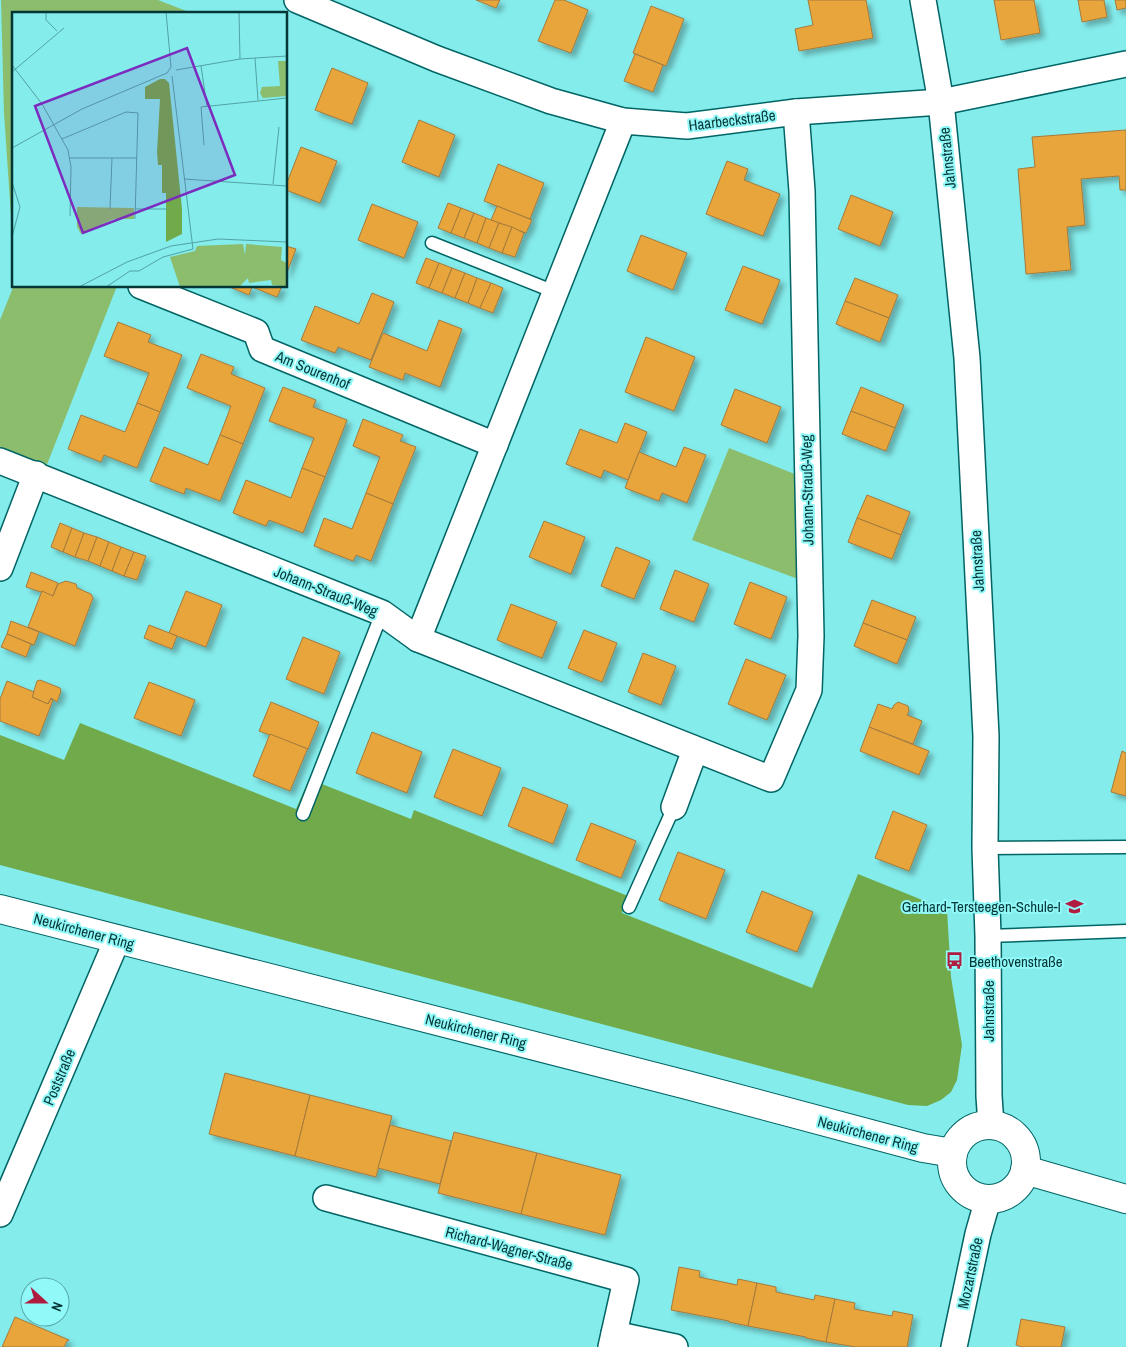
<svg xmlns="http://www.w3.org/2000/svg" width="1126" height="1347" font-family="'Archivo Narrow',sans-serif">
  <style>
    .green { fill: #8bbd6d }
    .forest { fill: #70aa4a }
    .building { fill: #e8a53b; stroke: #a57a3b; filter: url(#shadow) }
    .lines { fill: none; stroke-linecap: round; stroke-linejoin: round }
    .service-casing { stroke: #026464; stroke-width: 15 }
    .minor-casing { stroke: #026464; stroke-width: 28 }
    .tertiary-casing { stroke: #026464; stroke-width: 30 }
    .service { stroke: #fff; stroke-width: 12 }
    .minor { stroke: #fff; stroke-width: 25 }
    .tertiary { stroke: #fff; stroke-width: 28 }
    .labels { text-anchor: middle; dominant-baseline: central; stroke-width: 4; stroke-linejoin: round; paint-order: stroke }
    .street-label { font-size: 15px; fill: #053636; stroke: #91f9f8 }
    .poi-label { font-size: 15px; fill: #053636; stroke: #91f9f8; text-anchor: end }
    .inset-road { fill: none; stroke: #51a3a3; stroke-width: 1 }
    .view { fill: #7b2cbf; fill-opacity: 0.15; stroke: #7b2cbf; stroke-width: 2.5 }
    .inset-edge { fill: none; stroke: #053636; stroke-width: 2.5 }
  </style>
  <defs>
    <filter id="shadow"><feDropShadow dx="4.5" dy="4.5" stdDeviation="2.5" flood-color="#0004"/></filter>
  </defs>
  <rect width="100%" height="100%" fill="#84eceb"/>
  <!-- green -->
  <g class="green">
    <path d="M1,0H158L194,14H14V261L4,113Z"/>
    <path d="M14,285V286H117L46,467L0,450V320Z"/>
    <path d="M729,448L797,475L801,580L692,540Z"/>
  </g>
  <!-- forest -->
  <path class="forest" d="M80,723L296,809L309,779L411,819L414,810L628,896L622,913L812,988L858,874L947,910L951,977L962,1045L957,1080L951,1092L941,1100L927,1106L908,1105L0,865V735L64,760Z"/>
  <!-- building -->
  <g class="building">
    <path d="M476,0H500L496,8Z"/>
    <path d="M555,0H564L588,10L571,53L538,41Z"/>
    <path d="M808,0H866L873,38L799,51L795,29L813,25Z"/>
    <path d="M994,0H1034L1040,33L1001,40Z"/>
    <path d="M1078,0H1104L1107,17L1082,22Z"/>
    <path d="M1115,0H1126V8L1117,10Z"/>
    <path d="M651,6L684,19L666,66L633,53Z"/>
    <path d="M635,54L663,65L653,92L624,81Z"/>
    <path d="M332,68L368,83L352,124L315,110Z"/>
    <path d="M419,120L455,135L439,177L402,162Z"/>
    <path d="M1126,130V190H1120L1119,176L1081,179L1085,225L1067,227L1071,270L1026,274L1018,169L1035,167L1032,137Z"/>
    <path d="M301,147L337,161L320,203L286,190V185Z"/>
    <path d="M727,161L748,169L744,180L780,194L763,236L706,214Z"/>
    <path d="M498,164L544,183L530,219L484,201Z"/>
    <path d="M851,195L893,212L880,246L838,229Z"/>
    <path d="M448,203L461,208L451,233L438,228Z"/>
    <path d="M372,204L418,222L404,258L358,240Z"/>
    <path d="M497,206L532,220L526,233L491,220Z"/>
    <path d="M461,208L474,213L464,238L451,233Z"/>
    <path d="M474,213L486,218L477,243L464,238Z"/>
    <path d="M486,218L499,223L489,248L477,243Z"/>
    <path d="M499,223L512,227L502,253L489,248Z"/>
    <path d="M512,227L524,233L515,257L502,253Z"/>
    <path d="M641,235L687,253L673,290L627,271Z"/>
    <path d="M286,246L296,249L286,275Z"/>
    <path d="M426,258L439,263L429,288L416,283Z"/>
    <path d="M439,263L452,268L442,293L429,288Z"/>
    <path d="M743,266L780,280L762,324L725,310Z"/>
    <path d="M452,268L465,273L455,298L442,293Z"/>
    <path d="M465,273L477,278L468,303L455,298Z"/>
    <path d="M477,278L491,283L480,308L468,303Z"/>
    <path d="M855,278L898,295L889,318L845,301Z"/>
    <path d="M491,283L503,288L493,313L480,308Z"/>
    <path d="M227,286H282L277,297L252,287L249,295Z"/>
    <path d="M372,293L394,302L371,360L338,347L335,353L301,340L315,306L359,324Z"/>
    <path d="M845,301L889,318L880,342L836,324Z"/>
    <path d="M439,320L462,329L440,387L405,373L403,380L369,367L383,333L427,351Z"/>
    <path d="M118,322L151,335L148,342L182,355L160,412L137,403L149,373L104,356Z"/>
    <path d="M646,337L695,357L674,411L625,392Z"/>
    <path d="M201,354L234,367L231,374L265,388L243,444L220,435L231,406L187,388Z"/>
    <path d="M283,387L316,400L313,407L347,420L325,477L302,468L314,438L269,421Z"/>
    <path d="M861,387L904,405L895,428L851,411Z"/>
    <path d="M735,389L781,407L767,443L721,425Z"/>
    <path d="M137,403L160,412L137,468L104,455L101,462L68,449L81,415L125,432Z"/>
    <path d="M851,411L895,428L886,451L842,434Z"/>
    <path d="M363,419L403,435L400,441L416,447L393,504L366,493L380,457L353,446Z"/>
    <path d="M625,423L647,432L628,480L604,470L601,478L566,464L580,429L617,443Z"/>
    <path d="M220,435L243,444L220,501L186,488L184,494L150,481L164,447L208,465Z"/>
    <path d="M684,447L706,455L687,503L662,493L659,501L625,488L639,452L676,467Z"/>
    <path d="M302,468L325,477L303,533L269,520L266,526L233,513L246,480L291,498Z"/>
    <path d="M366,493L393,504L371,561L356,555L353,561L314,546L324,518L352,529Z"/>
    <path d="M867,495L910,512L901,535L857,518Z"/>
    <path d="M857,518L901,535L892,559L848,542Z"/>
    <path d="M544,521L585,537L571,574L529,557Z"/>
    <path d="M60,523L72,528L63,552L51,547Z"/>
    <path d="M72,528L84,533L75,557L63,552Z"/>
    <path d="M84,533L97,537L88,561L75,557Z"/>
    <path d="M97,537L109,542L100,566L88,561Z"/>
    <path d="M109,542L121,547L112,571L100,566Z"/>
    <path d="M121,547L134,552L124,576L112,571Z"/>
    <path d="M616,547L650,561L634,599L601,586Z"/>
    <path d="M134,552L146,556L137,580L124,576Z"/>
    <path d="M675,570L709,584L694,622L660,609Z"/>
    <path d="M31,572L58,583L53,596L26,587Z"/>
    <path d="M66,581L76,584L77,588L91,594L93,598L75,646L28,627L42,591L53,596L58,584Z"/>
    <path d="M750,582L787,597L771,639L734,624Z"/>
    <path d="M186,591L222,605L206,647L169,633Z"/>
    <path d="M872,600L916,617L907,640L863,623Z"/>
    <path d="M511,604L557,622L542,658L497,640Z"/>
    <path d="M11,621L39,632L34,645L7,634Z"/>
    <path d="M863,623L907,640L897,664L854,646Z"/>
    <path d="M149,625L177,636L172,649L144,638Z"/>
    <path d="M584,630L617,643L602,682L568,668Z"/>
    <path d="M7,634L31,644L26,657L1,647Z"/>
    <path d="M303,637L340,652L324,694L286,679Z"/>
    <path d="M643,653L676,666L661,705L628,692Z"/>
    <path d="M746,659L786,675L767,720L728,704Z"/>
    <path d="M40,680L60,688L61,691L57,702L51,698L48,704L32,697L37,681Z"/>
    <path d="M7,681L34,692L32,697L48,704L51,699L53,700L39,736L0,721V699Z"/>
    <path d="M149,682L195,700L181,736L134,718Z"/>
    <path d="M271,702L319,722L308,749L259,731Z"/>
    <path d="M898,702L908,706L909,711L907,715L922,721L913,744L869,727L878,704L892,709L894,705Z"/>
    <path d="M869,727L929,751L919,775L860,751Z"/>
    <path d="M372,732L422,752L407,793L356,773Z"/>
    <path d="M270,734L308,749L307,750L290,791L253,776Z"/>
    <path d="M453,749L501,768L482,816L434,797Z"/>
    <path d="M1122,751L1126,753V796L1111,792Z"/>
    <path d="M523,787L568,805L553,844L508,826Z"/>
    <path d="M893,811L927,825L909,871L875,858Z"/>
    <path d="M591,823L636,841L621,878L576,860Z"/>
    <path d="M678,852L725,870L706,919L659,900Z"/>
    <path d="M762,891L813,912L797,952L746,932Z"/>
    <path d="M225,1073L310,1095L295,1156L209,1134Z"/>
    <path d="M310,1095L392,1116L376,1177L295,1156Z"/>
    <path d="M390,1125L451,1141L440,1184L378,1168Z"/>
    <path d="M454,1132L537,1153L521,1214L438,1193Z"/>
    <path d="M537,1153L621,1175L605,1235L521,1214Z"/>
    <path d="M679,1267L700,1271L699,1277L737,1285L738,1279L757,1283L748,1326L729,1322V1321L671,1310Z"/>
    <path d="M757,1283L776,1287V1292L814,1300L815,1295L835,1299L826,1342L806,1338V1337L748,1326Z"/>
    <path d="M835,1299L855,1303L854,1309L892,1316L893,1311L913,1315L907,1347H856L826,1342Z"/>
    <path d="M15,1317L69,1340L68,1341H67L64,1347H2Z"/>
    <path d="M1021,1319L1065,1327L1061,1347H1022L1016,1345Z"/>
  </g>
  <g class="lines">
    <defs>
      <g id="service">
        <path d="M432,243L555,292"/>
        <path d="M303,814L382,613"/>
        <path d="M985,848L1126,847"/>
        <path d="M629,907L674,807"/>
        <path d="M988,936L1126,931"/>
      </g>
      <g id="minor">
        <path d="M297,0L437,59L551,101L623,121L687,126L796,112L941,102L1126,64"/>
        <path d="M923,0L941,102L967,358L986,736L985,848L988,936L989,1096L991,1125"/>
        <path d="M141,286L256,332L262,349L495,445"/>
        <path d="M0,461L382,613L418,639L771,779L809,690L811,636L802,191L796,112"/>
        <path d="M0,568L36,474"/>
        <path d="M418,639L623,121"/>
        <path d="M674,807L695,750"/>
        <path d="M326,1198L626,1280L611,1347"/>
        <path d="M0,1214L117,940"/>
        <path d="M614,1334L675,1347"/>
        <path d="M954,1347L978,1234L988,1199"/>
      </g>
      <g id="tertiary">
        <path d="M0,909L687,1085L923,1148L953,1153"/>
        <circle cx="989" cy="1162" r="37"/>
        <path d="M1025,1170L1126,1199"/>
      </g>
    </defs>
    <!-- service casing -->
    <use href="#service" class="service-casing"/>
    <!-- minor casing -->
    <use href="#minor" class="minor-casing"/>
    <!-- tertiary casing -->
    <use href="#tertiary" class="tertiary-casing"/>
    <!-- service -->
    <use href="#service" class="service"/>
    <!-- minor -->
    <use href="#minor" class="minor"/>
    <!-- tertiary -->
    <use href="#tertiary" class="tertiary"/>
  </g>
  <!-- icons -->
  <defs>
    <symbol id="school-bare" viewBox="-9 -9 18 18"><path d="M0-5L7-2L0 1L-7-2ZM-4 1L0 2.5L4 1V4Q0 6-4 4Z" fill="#b01c3f" stroke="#91f9f8" stroke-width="2.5" paint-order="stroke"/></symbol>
    <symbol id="bus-bare" viewBox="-9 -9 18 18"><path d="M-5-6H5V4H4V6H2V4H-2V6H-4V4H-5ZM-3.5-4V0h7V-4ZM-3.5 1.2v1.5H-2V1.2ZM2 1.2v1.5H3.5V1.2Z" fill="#b01c3f" stroke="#91f9f8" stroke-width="2.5" paint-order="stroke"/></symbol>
  </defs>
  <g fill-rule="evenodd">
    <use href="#school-bare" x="1062" y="894" width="25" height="25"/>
    <use href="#bus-bare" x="942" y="948" width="25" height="25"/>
  </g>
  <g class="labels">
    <!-- street labels -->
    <g class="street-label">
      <text transform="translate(732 120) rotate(-7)">Haarbeckstraße</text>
      <text transform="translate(947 158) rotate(-96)">Jahnstraße</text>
      <text transform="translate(313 370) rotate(22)">Am Sourenhof</text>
      <text transform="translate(807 490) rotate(-91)">Johann-Strauß-Weg</text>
      <text transform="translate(977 561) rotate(-93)">Jahnstraße</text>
      <text transform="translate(326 591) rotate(22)">Johann-Strauß-Weg</text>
      <text transform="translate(84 931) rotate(15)">Neukirchener Ring</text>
      <text transform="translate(988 1011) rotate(-90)">Jahnstraße</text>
      <text transform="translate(476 1031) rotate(14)">Neukirchener Ring</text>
      <text transform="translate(59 1077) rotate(-67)">Poststraße</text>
      <text transform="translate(868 1134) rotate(15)">Neukirchener Ring</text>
      <text transform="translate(509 1248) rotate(15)">Richard-Wagner-Straße</text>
      <text transform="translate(970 1273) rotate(-78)">Mozartstraße</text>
    </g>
    <!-- poi labels -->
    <g class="poi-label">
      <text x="1061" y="906">Gerhard-Tersteegen-Schule-I</text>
      <text x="969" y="961" text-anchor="start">Beethovenstraße</text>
    </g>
  </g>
  <!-- overview -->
  <g transform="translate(12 12)">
    <rect width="275" height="275" fill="#84eceb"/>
    <path d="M266,49H275V84L251,86L248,81L250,75L268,74ZM65,195L122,196V207H102L69,222L65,215ZM231,232L233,243L234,232L270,235L269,248L275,251V275L260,273L259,268L237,271L236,266L227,275H168L158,245L183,239L185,234Z" fill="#8bbd6d"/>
    <path d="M148,67H153L157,71L170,197V222L154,230V181H150V153H146L145,140L148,87H133V75Z" fill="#70aa4a"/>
    <path class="inset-road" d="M34,0V8L45,19M154,0L159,55L155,61M227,0L228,47M243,46L246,88M0,53L30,92L56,138L59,155L58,204M189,54L195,94M164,58L228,47L275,44M0,60L52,16M50,127L114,100L126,101L123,207M192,133L189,95L275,86M0,136L70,97L155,61M58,146H125M172,167L275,174M0,170L8,195L0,225M261,172L267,115M98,197L100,146M123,197H155M67,275L115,250L159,234L206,227L275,230M94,275L118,259H127L151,245L181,237L160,64"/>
    <path class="view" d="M175,36L223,163L71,221L23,94Z"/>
    <rect width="275" height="275" class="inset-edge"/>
  </g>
  <!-- north arrow -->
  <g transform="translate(45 1302) rotate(111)"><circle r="24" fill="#91f9f8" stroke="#59abaa"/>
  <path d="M0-4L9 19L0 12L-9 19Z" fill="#b01c3f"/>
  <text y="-8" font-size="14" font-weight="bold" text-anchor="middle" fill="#053636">N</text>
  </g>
</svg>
